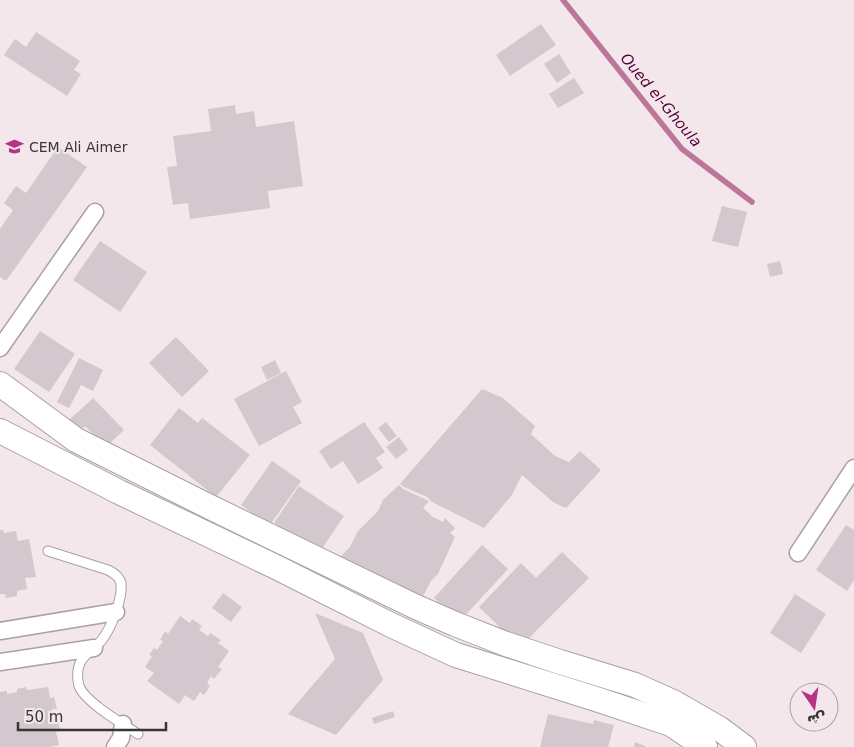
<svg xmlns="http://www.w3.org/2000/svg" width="854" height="747" font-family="'DejaVu Sans','Noto Naskh Arabic',sans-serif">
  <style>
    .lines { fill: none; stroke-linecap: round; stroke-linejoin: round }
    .stream { stroke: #bb7699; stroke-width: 5.5 }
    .building { fill: #d3c8cd }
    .lane-casing { stroke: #aa9fa4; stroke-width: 11 }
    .street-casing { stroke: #aa9fa4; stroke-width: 19 }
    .secondary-casing { stroke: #aa9fa4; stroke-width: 26 }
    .lane { stroke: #fff; stroke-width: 9 }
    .street { stroke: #fff; stroke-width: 16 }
    .secondary { stroke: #fff; stroke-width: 24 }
    .labels { text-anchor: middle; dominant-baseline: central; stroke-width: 4; stroke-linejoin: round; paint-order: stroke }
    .poi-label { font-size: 14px; fill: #393537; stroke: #f3e7ec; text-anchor: start }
    .water-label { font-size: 15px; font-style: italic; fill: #58023b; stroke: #f3e7ec }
  </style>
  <rect width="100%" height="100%" fill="#f3e7ec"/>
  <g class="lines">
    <!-- stream -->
    <path class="stream" d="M563,0L682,149L752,202"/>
  </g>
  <!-- building -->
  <g class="building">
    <path d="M541,24L556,45L510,76L496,55Z"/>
    <path d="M36,32L80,61L74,70L81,74L67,96L4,55L15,39L26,47Z"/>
    <path d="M559,54L571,73L557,83L544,64Z"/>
    <path d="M574,78L584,93L558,108L549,94Z"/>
    <path d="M235,105L236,114L254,111L256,127L294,121L303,186L268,191L270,208L190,219L188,203L173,205L167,167L177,166L173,136L211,131L208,109Z"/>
    <path d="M58,147L87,167L6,281L0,277V229L13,210L4,203L16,186L26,193Z"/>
    <path d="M722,206L747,212L738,247L712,241Z"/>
    <path d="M100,241L147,272L120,312L73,280Z"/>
    <path d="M780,261L783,274L770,277L767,264Z"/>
    <path d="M40,331L75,354L49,392L14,369Z"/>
    <path d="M176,337L209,371L182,397L149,363Z"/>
    <path d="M79,358L103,370L93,391L81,385L69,408L57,402Z"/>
    <path d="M275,360L281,373L267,380L261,367Z"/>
    <path d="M286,371L302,402L293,407L302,423L259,446L234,399Z"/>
    <path d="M482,389L503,398L535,426L531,434L555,456L569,462L580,451L601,470L566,508L553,502L522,475L512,495L484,528L432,502L427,497L404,487L400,484Z"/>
    <path d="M93,398L124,430L106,447L85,426L79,432L68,421Z"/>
    <path d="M179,408L198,423L202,418L250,455L216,497L150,445Z"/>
    <path d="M364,422L385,452L376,458L383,468L358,484L343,461L331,469L319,451Z"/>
    <path d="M386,422L397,436L389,442L378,428Z"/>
    <path d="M399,437L408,450L396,459L386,447Z"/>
    <path d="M272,461L301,481L270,525L241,505Z"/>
    <path d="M399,485L403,489L429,501L423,508L433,517L443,522L445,518L455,528L450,533L455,537L438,574L431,581L423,596L340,557L350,547L358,531L378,511L383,500Z"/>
    <path d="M299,486L344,516L319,553L274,523Z"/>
    <path d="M846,525L854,530V580L847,591L816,570Z"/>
    <path d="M0,530H3L4,533L16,531L18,541L29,539L36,577L25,578L27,589L17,591V596L6,598L5,594H0Z"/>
    <path d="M482,545L508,569L460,621L434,598Z"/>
    <path d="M562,552L589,578L520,647L479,607L521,563L536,578Z"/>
    <path d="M223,593L242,607L231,622L212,608Z"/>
    <path d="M795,594L826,614L801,653L770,633Z"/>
    <path d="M315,613L363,633L383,680L336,735L288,714L335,659Z"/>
    <path d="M180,616L190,623L192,619L202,626L199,630L208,636L210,633L221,640L218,643L229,651L218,667L222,669L214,679L211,676L207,683L210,686L204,695L200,692L194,701L185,695L179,704L147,681L154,673L145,667L152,656L149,655L154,648L157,650L163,641L160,640L165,631L168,634Z"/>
    <path d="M26,687L27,690L48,687L50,698L54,697L57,709H52L54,720L58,719L60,731L56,732L59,745L49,747H0V692L7,691V694L17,692V689Z"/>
    <path d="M393,711L395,717L374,724L372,718Z"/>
    <path d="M548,714L593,724L594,720L614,725L608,747H540Z"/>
    <path d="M635,742L647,747H634Z"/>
  </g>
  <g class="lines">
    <defs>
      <path id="lane" d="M48,551L108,570C114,573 119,576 121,583C123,598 111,629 101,641C95,648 84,654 80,663C77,670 77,678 79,686C85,702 123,724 138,734"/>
      <g id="street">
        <path d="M0,348L95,212"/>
        <path d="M798,553L854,468"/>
        <path d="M0,631L116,612"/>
        <path d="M0,662L94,648"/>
        <path d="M115,747L121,738L123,724"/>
      </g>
      <g id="secondary">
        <path d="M0,384L76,440L210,507L414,606L455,624L506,644L560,662L635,685L673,702L720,729L744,747"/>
        <path d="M0,431L119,492L276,567L393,626L456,655L596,699L671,724L705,747"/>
      </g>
    </defs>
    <!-- lane casing -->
    <use href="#lane" class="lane-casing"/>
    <!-- street casing -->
    <use href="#street" class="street-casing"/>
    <!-- secondary casing -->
    <use href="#secondary" class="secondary-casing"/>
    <!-- lane -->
    <use href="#lane" class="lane"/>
    <!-- street -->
    <use href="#street" class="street"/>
    <!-- secondary -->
    <use href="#secondary" class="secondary"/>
  </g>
  <!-- icons -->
  <defs>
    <symbol id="school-bare" viewBox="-9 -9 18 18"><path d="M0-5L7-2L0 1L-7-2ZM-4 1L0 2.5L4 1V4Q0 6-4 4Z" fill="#b43581" stroke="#f3e7ec" stroke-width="2.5" paint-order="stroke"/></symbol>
  </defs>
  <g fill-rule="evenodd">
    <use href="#school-bare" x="2" y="134" width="25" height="25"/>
  </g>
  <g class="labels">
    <!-- poi labels -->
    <g class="poi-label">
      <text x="29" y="147">CEM Ali Aimer</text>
    </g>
    <!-- water labels -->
    <g class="water-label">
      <text transform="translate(661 100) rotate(50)">Oued el-Ghoula</text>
    </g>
  </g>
  <!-- north arrow -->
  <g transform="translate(814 707) rotate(167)"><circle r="24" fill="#f3e7ec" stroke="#a9a0a4"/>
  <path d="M0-4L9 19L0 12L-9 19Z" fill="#b43581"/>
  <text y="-8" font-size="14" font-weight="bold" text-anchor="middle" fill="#393537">ش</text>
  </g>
  <!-- scale -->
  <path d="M18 722v8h148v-8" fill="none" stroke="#393537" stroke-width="2.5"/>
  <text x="25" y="722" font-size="15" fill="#393537" stroke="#f3e7ec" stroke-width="4" paint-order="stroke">50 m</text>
</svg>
